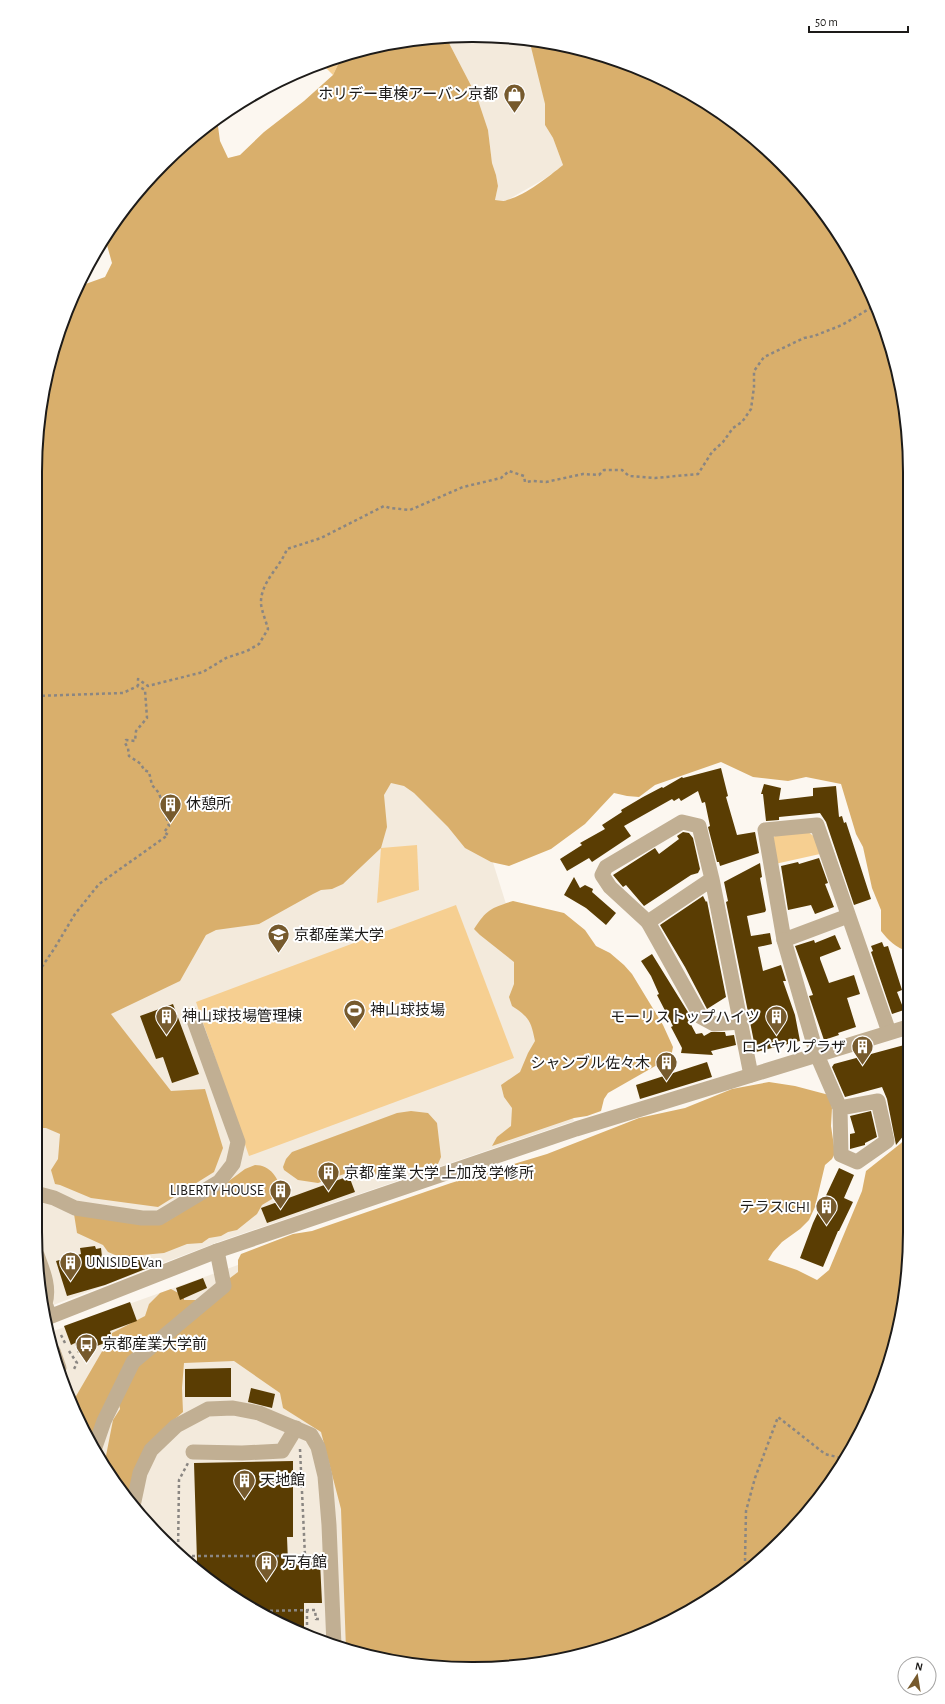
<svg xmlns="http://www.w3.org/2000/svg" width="945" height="1704" font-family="'Alegreya Sans','Noto Sans JP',sans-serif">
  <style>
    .built { fill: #f3eadc }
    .green { fill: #f6cf91 }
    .forest { fill: #d9af6c }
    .building { fill: #5a3d03 }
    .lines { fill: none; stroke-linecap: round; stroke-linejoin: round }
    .path { stroke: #8a8682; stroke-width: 2.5; stroke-dasharray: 3 3; stroke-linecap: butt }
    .minor { stroke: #c1af93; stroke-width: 15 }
    .labels { text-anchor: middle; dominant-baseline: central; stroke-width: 4; stroke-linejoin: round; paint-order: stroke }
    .poi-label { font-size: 15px; fill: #1d1b19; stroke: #fff; text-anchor: start }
    .rim { fill: none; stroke: #1d1b19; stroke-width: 2 }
  </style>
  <rect width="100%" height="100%" fill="#fcf7f0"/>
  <!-- built -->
  <g class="built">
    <path d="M447,36L529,39L540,80L545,104V125L553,138L563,165L546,178L506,201L495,200L498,185L496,175L492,163L488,130L477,97L450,45Z"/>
    <path d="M36,713L76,725L470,789L574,1121L221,1241L43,1309L35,1231Z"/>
    <path d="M344,1227L359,1654L305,1636L230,1595L184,1560L126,1498L94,1450L58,1372L48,1333Z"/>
  </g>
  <!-- green -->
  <g class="green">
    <path d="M342,56L333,75L322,64Z"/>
    <path d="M807,831L816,838L820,854L775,864L771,840L776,835Z"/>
    <path d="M417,845L419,890L377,903L381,848Z"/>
    <path d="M456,905L514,1058L249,1156L196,1002Z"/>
  </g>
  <!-- forest -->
  <g class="forest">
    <path d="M444,36H447L450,45L477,97L488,130L492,163L496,175L498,186L495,200C499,200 504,202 507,200C526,195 548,177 563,165L553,138L545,125V104L529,39L613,58L691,93L761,144L836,229L887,332L906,416L908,951C896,948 888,940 881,931V910L872,888L863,847L856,834L841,784L806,777L788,781L753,777L721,762L655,785L639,797L627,796L614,793L585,824L551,849L509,866L491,862L465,848L448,827L414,793L404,786L391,783L384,795L387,827L381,848L343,884L332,889L321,890L313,894L259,924L216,930L206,935L180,981L111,1014L171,1091L205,1089L223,1148L214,1172L158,1207L91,1198L60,1185L55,1184L51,1170L58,1159L60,1134L46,1128H35L36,444L50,359L80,286L105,277L112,263L105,238L143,184L206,126L217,119L220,141L228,158L240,155L264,132L304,101L333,75L342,56L359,50Z"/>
    <path d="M513,901L564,913L585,930L596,946L610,953L624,965L632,974L663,1025L673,1047L671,1057L608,1093L604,1099L601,1111L587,1116L574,1118L492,1146L497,1137L511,1126L512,1108L504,1097L501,1085L520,1072L528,1053L535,1041C531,1021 529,1017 512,1006L509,997L514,984V962L480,935L474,929C487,909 491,908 513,901Z"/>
    <path d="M769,1082L795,1086L829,1095L832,1108L831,1126L835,1153L832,1159L825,1165L815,1207L809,1220L800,1229L782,1242L773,1252L768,1260L797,1270L817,1280L829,1270L862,1191L866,1171L900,1144L909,1135V1260L895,1345L851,1450L819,1498L761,1560L715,1595L640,1636L586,1654L501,1668H444L359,1654L346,1650L341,1509L321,1432L283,1408L280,1393L234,1361L184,1363L182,1388L183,1412L175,1419L127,1500L104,1466L113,1420L120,1409L119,1404L91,1444L72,1403L104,1348L111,1341L112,1333L145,1316L149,1304L160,1293L171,1289L184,1296V1300H196L230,1278L238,1272V1260L241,1254L293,1234L312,1231L451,1183L547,1154L639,1118L685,1108L732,1089Z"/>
    <path d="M411,1111L428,1113L437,1123L441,1157L437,1166L385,1170L383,1174L368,1175L350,1172L318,1183L298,1180L284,1170L283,1167L286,1159L292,1152L397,1113Z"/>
    <path d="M255,1165C270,1165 280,1178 280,1193L277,1196L262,1205L257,1214L237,1230L228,1232L221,1236L209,1238L202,1243L187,1244L164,1253L120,1257L108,1252L103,1245L77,1233L74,1214L166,1222L210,1195L245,1169Z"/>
  </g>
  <!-- building -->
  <g class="building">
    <path d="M721,768L728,796L726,797L737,835L755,832L759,853L720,866L719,862H717L708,827L710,826L705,802L702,803L698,791L681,801L679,798L674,801L672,799L624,826L631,836L592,862L589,858L567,871L560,859L582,845L580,843L605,829L602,825L622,812L621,810L643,797L662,787L663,788L682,777L683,778Z"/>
    <path d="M764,784L781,788L779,800L813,796V788L836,786L839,817L842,816L844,823L846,822L871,899L854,905L826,822L820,813L779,817V820L766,821L763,794H761Z"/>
    <path d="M683,832L689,833L693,838L700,869L698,873L691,875L644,906L626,885L623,887L613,875L655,848L659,854L679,839L677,836Z"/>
    <path d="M819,858L828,883L825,884L834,907L815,914L811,905L788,910L781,866L798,862L799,864Z"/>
    <path d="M760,863L762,877L760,878L766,910L765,912L747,916L751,936L770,933L772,944L758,947L763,971L781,965L786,981H783L795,1015L800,1041L756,1052L726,902L728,901L724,882Z"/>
    <path d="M574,877L580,888L585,885L593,889L592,892L616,913L606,925L586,908L564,895Z"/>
    <path d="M703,896L706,902L707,901L726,997L707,1009L685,967L660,925Z"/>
    <path d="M835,935L841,949L820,957V959L829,983L854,975L860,994L847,998L856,1027L838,1033L839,1035L824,1040L809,996L813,995L795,946L814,940L815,943Z"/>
    <path d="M882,942L884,947L888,946L902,990L897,992L904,1010L892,1014L871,952L873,951L871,946Z"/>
    <path d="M652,954L691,1017L688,1019L696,1034L702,1033L704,1036L711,1032H725L726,1036L734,1035L736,1045L711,1051L713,1055L681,1053L682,1048L671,1027L673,1026L657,995L659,994L651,976L641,961Z"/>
    <path d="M173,1004L199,1074L172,1083L163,1057L156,1059L140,1016Z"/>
    <path d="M908,1044L909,1129L896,1145L887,1099L882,1087L845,1097L832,1067L834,1064Z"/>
    <path d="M707,1062L712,1077L640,1099L636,1085Z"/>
    <path d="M871,1111L877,1137L865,1143V1145L850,1149V1134L855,1133L850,1116Z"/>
    <path d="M839,1168L854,1175L844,1198L853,1202L839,1231H838L823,1267L800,1258L813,1223Z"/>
    <path d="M349,1176L355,1192L267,1223L261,1208Z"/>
    <path d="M95,1246L96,1249L101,1248L103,1266L133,1256L136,1261L144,1258L148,1268L105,1285L67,1296L56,1261L81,1254L80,1248Z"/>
    <path d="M203,1278L207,1288L180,1300L176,1288Z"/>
    <path d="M130,1302L137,1321L110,1331L113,1340L78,1353L75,1343L71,1345L64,1326Z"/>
    <path d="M231,1368V1397H185V1369Z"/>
    <path d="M251,1388L275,1394L272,1408L248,1402Z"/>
    <path d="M293,1461V1537H287L288,1562H320L322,1603H304V1635L230,1595L196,1570V1561H197L194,1463Z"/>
  </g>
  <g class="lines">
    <!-- path -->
    <g class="path">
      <path d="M36,696L123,693L138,686"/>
      <path d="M35,977L54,949L75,914L99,884L168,835L164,832L169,826L159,793L152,785L149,772L144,770L141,764L129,756L128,748L125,743L126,740L135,741L136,731L147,718L145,690L138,686V679L148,686L203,672L226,658L247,651L259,644L268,629C266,621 262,612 261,604C260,582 280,568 287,549L321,538L384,506L390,508L410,510L463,487L501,478L509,471L524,476L525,482L533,481L546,482L583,474L599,475L604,470H622L629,476L655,478L698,474L712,452L723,442L733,428L742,422L751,409L754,387V371L764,357L804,338L814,336L842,325L874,306"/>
      <path d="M61,1335L65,1343"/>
      <path d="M69,1351L77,1363L73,1371"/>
      <path d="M300,1449L305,1556"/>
      <path d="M178,1554L179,1480L188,1463"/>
      <path d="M180,1556H317"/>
      <path d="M745,1561L746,1511L755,1478L778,1417L825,1454L845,1459"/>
      <path d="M307,1610V1632"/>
      <path d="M258,1611L315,1610L316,1619H319"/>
    </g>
    <!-- minor -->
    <g class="minor">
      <path d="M712,879L648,922L610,887L602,875L606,867L682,822L699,826L712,879L751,1075"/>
      <path d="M848,916L784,940L765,830L817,825L889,1032"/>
      <path d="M648,922L701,1017L714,1024L740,1022"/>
      <path d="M784,940L817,1055L840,1108L841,1155L857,1162L887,1141L878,1101L840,1108"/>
      <path d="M35,1196L39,1194L54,1198L75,1208L142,1218H159L219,1182L233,1164L238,1142L192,1015"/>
      <path d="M37,1255C43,1271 50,1287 45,1304L50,1316"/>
      <path d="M44,1319L217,1251L576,1129L908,1027"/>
      <path d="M53,1351L59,1368L58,1371"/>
      <path d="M94,1450L104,1421L133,1362L224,1286L217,1251"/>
      <path d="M193,1452L242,1453L282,1451L296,1428"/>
      <path d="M133,1506L140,1473L151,1450L176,1426L208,1409L233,1408L259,1413L311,1435L318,1447L325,1476L329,1525L334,1646"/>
    </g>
  </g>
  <!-- icons -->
  <defs>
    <symbol id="shop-pin" viewBox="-11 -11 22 30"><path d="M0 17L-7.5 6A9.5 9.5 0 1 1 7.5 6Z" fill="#765a2d" stroke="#fff"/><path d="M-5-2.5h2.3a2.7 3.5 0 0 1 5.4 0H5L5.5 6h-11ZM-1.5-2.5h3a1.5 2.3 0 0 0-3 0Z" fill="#fff"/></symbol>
    <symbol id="building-pin" viewBox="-11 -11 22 30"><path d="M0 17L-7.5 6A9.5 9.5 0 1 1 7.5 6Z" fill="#765a2d" stroke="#fff"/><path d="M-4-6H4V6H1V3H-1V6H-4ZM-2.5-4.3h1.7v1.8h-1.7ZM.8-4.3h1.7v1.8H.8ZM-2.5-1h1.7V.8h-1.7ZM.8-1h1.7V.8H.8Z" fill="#fff"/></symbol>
    <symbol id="university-pin" viewBox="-11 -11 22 30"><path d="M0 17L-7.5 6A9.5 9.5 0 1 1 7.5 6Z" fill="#765a2d" stroke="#fff"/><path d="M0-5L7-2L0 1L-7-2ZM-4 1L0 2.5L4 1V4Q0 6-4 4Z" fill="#fff"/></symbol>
    <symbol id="stadium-pin" viewBox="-11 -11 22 30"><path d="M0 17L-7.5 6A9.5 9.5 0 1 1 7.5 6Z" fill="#765a2d" stroke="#fff"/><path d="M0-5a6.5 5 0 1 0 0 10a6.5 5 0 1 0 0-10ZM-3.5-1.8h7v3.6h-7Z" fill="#fff"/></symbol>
    <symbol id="bus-pin" viewBox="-11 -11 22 30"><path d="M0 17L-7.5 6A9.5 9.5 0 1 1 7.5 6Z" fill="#765a2d" stroke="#fff"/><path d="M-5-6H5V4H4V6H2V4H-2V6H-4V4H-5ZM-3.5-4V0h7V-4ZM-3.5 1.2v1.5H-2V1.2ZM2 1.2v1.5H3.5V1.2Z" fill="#fff"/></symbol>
  </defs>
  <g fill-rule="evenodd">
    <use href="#shop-pin" x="502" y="82" width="25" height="34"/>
    <use href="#building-pin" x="158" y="792" width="25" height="34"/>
    <use href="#university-pin" x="266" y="922" width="25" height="34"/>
    <use href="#stadium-pin" x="342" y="998" width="25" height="34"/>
    <use href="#building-pin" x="154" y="1004" width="25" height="34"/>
    <use href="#building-pin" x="764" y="1004" width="25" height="34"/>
    <use href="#building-pin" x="850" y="1034" width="25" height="34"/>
    <use href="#building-pin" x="654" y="1050" width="25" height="34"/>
    <use href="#building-pin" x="316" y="1160" width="25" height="34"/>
    <use href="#building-pin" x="268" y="1178" width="25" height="34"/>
    <use href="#building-pin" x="814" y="1194" width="25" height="34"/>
    <use href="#building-pin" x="58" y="1250" width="25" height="34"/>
    <use href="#bus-pin" x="74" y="1332" width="25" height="34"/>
    <use href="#building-pin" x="232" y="1468" width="25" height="34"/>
    <use href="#building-pin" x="254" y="1550" width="25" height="34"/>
  </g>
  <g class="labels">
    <!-- poi labels -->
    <g class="poi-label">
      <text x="498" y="94" text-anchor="end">ホリデー車検アーバン京都</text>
      <text x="186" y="804">休憩所</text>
      <text x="294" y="935">京都産業大学</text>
      <text x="370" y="1010">神山球技場</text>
      <text x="182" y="1016">神山球技場管理棟</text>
      <text x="760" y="1017" text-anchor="end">モーリストップハイツ</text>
      <text x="846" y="1047" text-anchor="end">ロイヤルプラザ</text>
      <text x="650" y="1063" text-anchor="end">シャンブル佐々木</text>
      <text x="344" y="1173">京都 産業 大学 上加茂 学修所</text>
      <text x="264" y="1190" text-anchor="end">LIBERTY HOUSE</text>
      <text x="810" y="1207" text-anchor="end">テラスICHI</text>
      <text x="86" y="1262">UNISIDE Van</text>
      <text x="102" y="1344">京都産業大学前</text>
      <text x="260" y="1480">天地館</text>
      <text x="282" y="1562">万有館</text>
    </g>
  </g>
  <!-- crop -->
  <path d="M0 0H945V1704H0ZM472 42H473A430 430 0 0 1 903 472V1232A430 430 0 0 1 473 1662H472A430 430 0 0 1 42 1232V472A430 430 0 0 1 472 42Z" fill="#fff" fill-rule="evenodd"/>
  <path class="rim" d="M472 42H473A430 430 0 0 1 903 472V1232A430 430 0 0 1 473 1662H472A430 430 0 0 1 42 1232V472A430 430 0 0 1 472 42Z"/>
  <!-- north arrow -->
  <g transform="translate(917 1676) rotate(12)"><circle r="19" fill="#ffffff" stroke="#a5a4a3"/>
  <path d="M0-3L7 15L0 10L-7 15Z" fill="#765a2d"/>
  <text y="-6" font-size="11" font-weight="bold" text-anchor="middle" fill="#1d1b19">N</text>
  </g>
  <!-- scale -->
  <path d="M809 26v6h99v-6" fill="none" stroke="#1d1b19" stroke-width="2"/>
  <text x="815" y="26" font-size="12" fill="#1d1b19" stroke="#ffffff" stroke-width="3" paint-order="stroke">50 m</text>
</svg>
